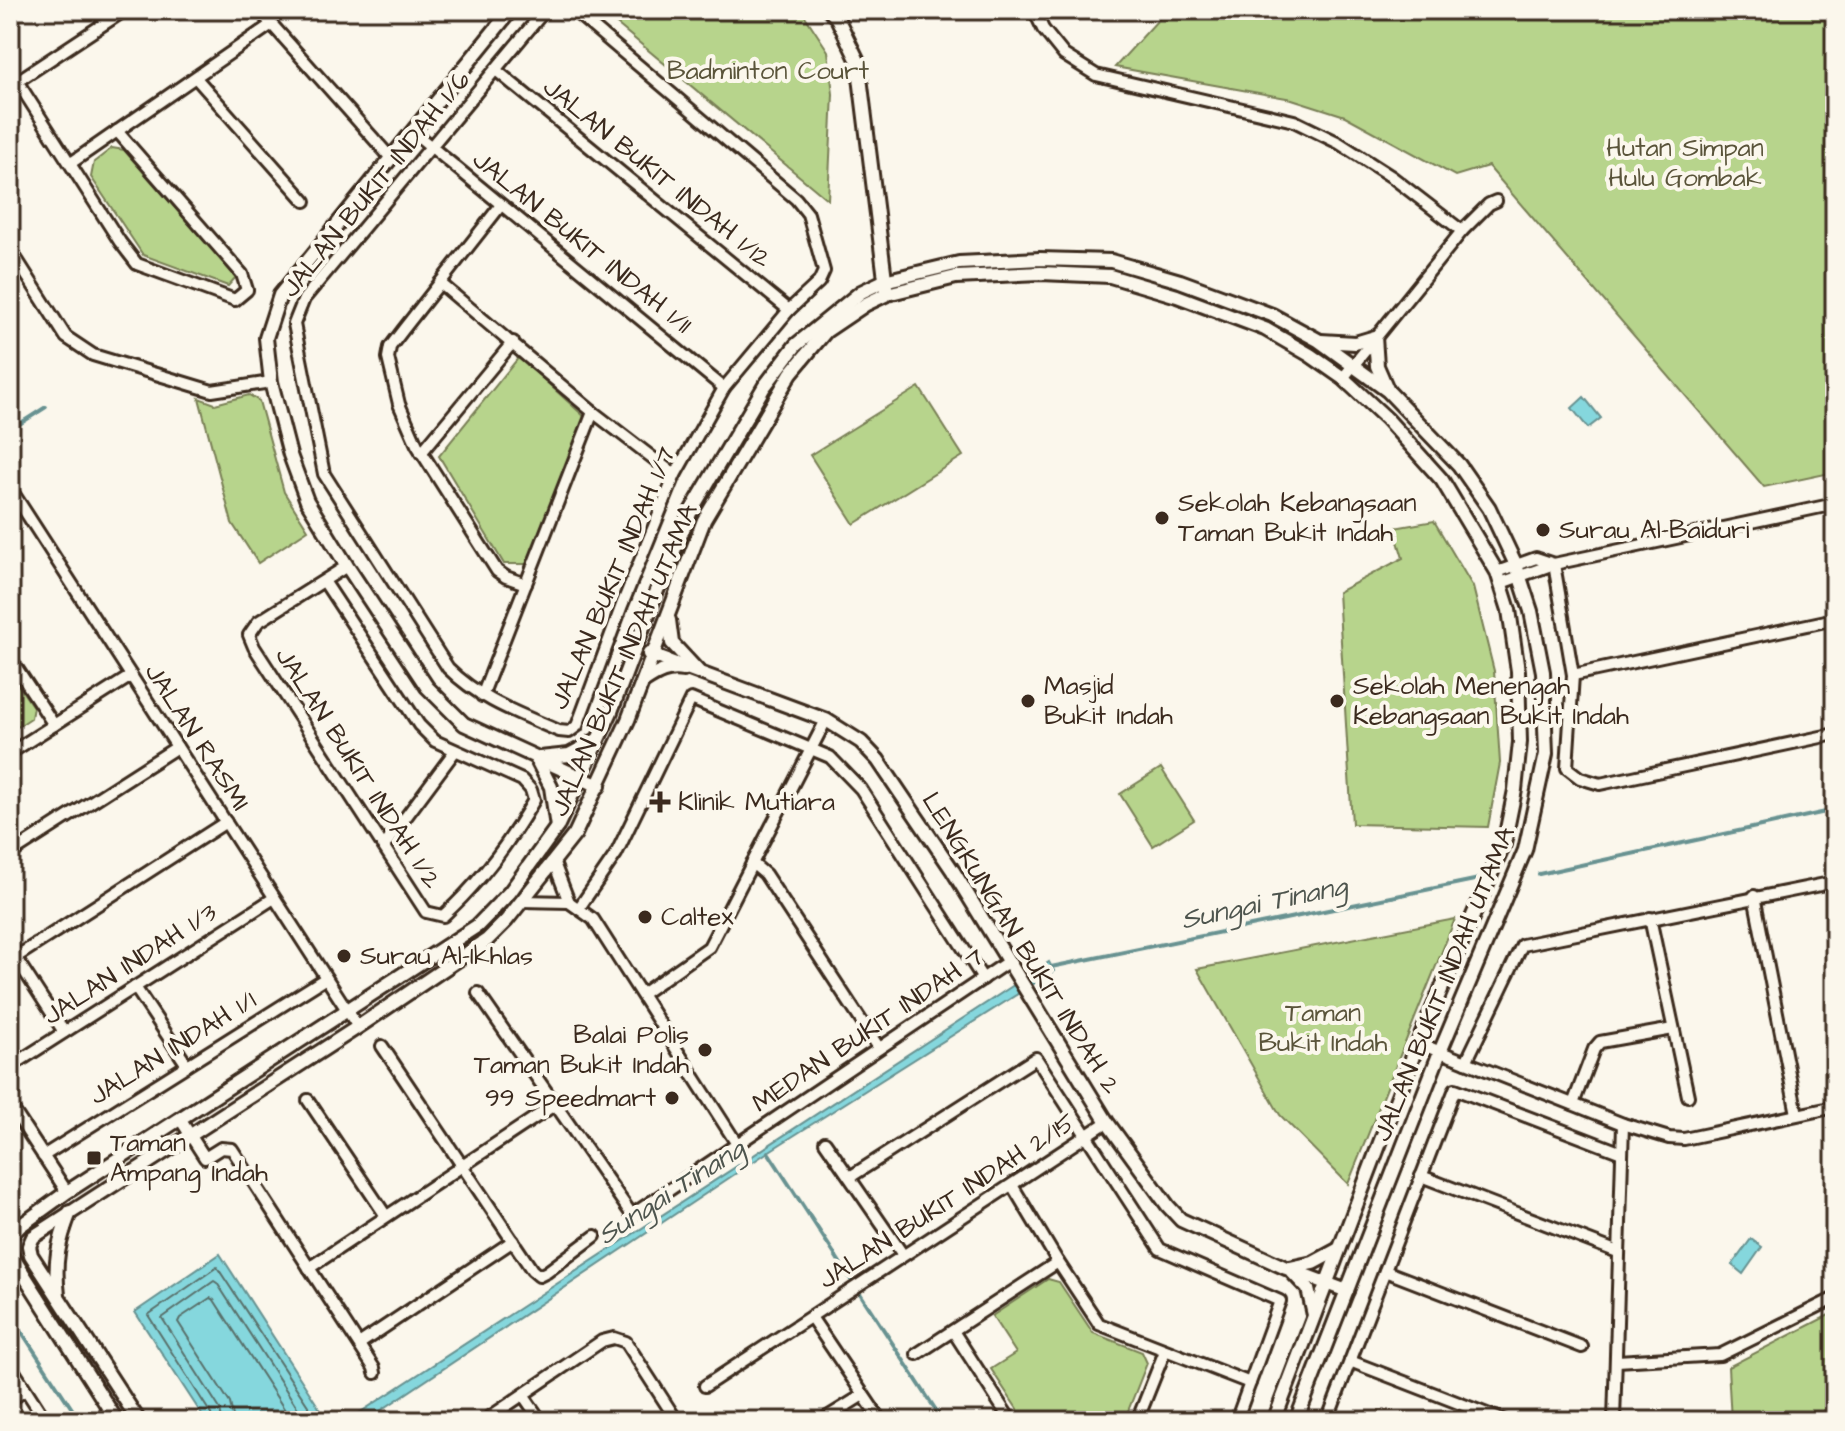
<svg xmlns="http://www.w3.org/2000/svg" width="1845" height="1431" font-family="'Architects Daughter',sans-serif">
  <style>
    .green { fill: #b7d48c; stroke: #797f55; stroke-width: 2 }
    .water { fill: #85d7dd; stroke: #679291; stroke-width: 2 }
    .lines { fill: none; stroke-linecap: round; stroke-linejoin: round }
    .shore { stroke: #596f6a; stroke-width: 2 }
    .stream { stroke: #679291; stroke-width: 4 }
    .minor-casing { stroke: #3b2a1e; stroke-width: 16 }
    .tertiary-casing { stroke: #3b2a1e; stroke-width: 18 }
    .minor { stroke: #fbf7ec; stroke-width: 10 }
    .tertiary { stroke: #fbf7ec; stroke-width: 12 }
    .poi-dot { fill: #3b2a1e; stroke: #fbf7ec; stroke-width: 3 }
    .labels { text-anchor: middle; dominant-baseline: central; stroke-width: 8; stroke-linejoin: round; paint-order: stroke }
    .park-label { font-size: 26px; fill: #5a543a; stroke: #fbf7ec }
    .street-label { font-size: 26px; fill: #3b2a1e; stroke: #fbf7ec }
    .poi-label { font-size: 26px; fill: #3b2a1e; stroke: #fbf7ec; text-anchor: start }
    .water-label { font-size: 28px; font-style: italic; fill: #4e554e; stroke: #fbf7ec }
  </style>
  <rect width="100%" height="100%" fill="#fbf7ec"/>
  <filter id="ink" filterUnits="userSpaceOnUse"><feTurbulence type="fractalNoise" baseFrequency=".0125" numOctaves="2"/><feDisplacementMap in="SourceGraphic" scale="16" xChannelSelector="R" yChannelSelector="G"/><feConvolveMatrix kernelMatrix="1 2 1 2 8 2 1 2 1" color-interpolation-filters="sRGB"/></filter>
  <g filter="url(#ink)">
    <!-- green -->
    <g class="green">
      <path d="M600,10H801L828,51L833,94L828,200Z"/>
      <path d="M1167,10H1835V472L1764,487L1488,166L1455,176L1345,116L1292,99L1115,67Z"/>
      <path d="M112,148L124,150L236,277L228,286L143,255L91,177L94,162Z"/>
      <path d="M519,357L586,418L527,564H504L439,456Z"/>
      <path d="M919,387L963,456L854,524L810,455Z"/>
      <path d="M249,395L259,401L284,492L308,530L258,563L232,523L199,398L215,404Z"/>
      <path d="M1434,521L1473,587L1494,671L1500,763L1488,827L1352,824L1338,592L1403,558L1394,528Z"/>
      <path d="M10,673L33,707L31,718L10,732Z"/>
      <path d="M1161,768L1194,820L1153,846L1120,794Z"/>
      <path d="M1455,919L1348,1184L1280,1115L1197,969Z"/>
      <path d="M1048,1279L1059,1282L1093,1333L1142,1352L1147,1363L1124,1421H1025L991,1369L1016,1353L992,1316Z"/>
      <path d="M1835,1312V1421H1731L1728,1367Z"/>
    </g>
    <!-- water -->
    <g class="water">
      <path d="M1584,397L1601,418L1588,428L1572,408Z"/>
      <path d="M1049,962L1054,971L768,1152L365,1421H347Z"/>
      <path d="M1751,1239L1762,1247L1743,1274L1732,1265Z"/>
      <path d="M220,1254L327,1420L326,1421H206L135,1312Z"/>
    </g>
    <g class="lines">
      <!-- shore -->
      <g class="shore">
        <path d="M212,1421L211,1414L148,1315L217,1267L318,1421"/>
        <path d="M222,1421L220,1409L162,1318L214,1281L217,1283L306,1421"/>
        <path d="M234,1421L230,1403L178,1322L180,1318L210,1298L214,1300L292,1421"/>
      </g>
      <!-- stream -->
      <g class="stream">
        <path d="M10,430L46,407"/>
        <path d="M1539,874L1835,810"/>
        <path d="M1051,967L1484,878"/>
        <path d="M768,1152L943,1421"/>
        <path d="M10,1314L80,1421"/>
      </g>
      <defs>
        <g id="minor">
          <path d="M259,10L390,157"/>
          <path d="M545,10L304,299L294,324L324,474L448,668C480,700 518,713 559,731L569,732L577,726L622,605L675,475L724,388L789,310L819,282L824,271L808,214L796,199L573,10"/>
          <path d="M1034,10L1043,29L1064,55L1096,75L1294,121L1339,143L1392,177L1462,231"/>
          <path d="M497,71L789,310"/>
          <path d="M196,78L305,201"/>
          <path d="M17,81L120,242L137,264L235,300L247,290L242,274L117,131"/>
          <path d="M10,86L125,10"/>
          <path d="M412,131L724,388"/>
          <path d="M71,163L272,24"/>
          <path d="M501,205L403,330L390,347L388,358L399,404L417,445L497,571L506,577L526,584"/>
          <path d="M10,249L66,337L93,355L212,391L271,382"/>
          <path d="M440,283L593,412L675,475"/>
          <path d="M1343,378L1462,231L1489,204L1496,201"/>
          <path d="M421,453L513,342"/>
          <path d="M10,488L358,1027"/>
          <path d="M1554,564L1573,675L1567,768L1580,778L1600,784L1835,734"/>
          <path d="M1497,572L1536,558L1554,564"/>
          <path d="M324,581L419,725L435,741L522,780L531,790L534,800C510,842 479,883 443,916L426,912L254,647L249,635L258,622L347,566"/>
          <path d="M1501,583L1554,564L1835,504"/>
          <path d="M10,658L54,725"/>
          <path d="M1573,675L1835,619"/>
          <path d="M482,696L593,412"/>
          <path d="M10,753L131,676"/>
          <path d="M385,845L455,751"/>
          <path d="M10,854L177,747"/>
          <path d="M554,863L569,902"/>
          <path d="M752,863L765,874L879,1048"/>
          <path d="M1754,896L1797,1114"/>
          <path d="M522,901L569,902L593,919L737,1144"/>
          <path d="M579,908L616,854L691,699L830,757L861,789L983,979"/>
          <path d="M1650,918L1688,1096"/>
          <path d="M10,949L64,1032"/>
          <path d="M16,957L226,822"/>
          <path d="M135,987L187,1065"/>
          <path d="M478,993L632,1215L1009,961"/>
          <path d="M642,994L709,947L826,720"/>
          <path d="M1418,1043L1623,1124L1669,1138L1684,1139L1835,1107"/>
          <path d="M382,1046L532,1270L539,1276L547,1272L595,1236"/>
          <path d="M1466,1062L1522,945L1835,882"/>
          <path d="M10,1067L274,898"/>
          <path d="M308,1100L386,1216"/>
          <path d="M1573,1104L1594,1049L1600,1042L1673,1029"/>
          <path d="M10,1105L67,1192"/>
          <path d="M180,1119L205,1158L221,1148L232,1149L374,1368L375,1373"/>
          <path d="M825,1142L903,1255"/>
          <path d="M43,1156L326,978"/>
          <path d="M1421,1176L1618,1252"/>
          <path d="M850,1177L1036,1058L1160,1249L1280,1301L1236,1421"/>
          <path d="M1012,1185L1058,1262L1099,1324L1250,1383"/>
          <path d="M309,1268L554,1105"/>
          <path d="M1385,1271L1582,1347"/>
          <path d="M811,1317L881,1421"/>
          <path d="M953,1331L1011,1421"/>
          <path d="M359,1344L513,1241"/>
          <path d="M917,1354L1058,1262"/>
          <path d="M1350,1361L1505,1421"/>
          <path d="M1617,1361L1720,1355L1835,1298"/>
          <path d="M10,1365L46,1421"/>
          <path d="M705,1386L1107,1122"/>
          <path d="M523,1395L541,1421"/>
          <path d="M10,1400L25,1390"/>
          <path d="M484,1421L602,1341L614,1338L626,1342L677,1421"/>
          <path d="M821,1421L863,1395"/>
          <path d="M1137,1421L1165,1351"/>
          <path d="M1327,1421L1455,1089L1622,1153"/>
          <path d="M1614,1421L1623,1124"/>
        </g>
        <g id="tertiary">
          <path d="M511,10L280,295L266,338L271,382L290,455L307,501L347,566L427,687L464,724L599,786"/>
          <path d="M829,10L837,18L858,61L886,287"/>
          <path d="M1321,341L1355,343L1375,337L1377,366L1387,389"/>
          <path d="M669,620L672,643L698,671"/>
          <path d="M649,654L826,720L861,742L878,760L953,871L1107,1122L1168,1206L1181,1220L1286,1268L1347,1291"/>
          <path d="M645,681C657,673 668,667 683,670"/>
          <path d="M536,758L551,787L557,827"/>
          <path d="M540,758L569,755L597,740"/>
          <path d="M10,1236L20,1226L67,1192L477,926L510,892L557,827L610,714L656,593L691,511L764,387L796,345L861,292L884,281L959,263L1040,259L1111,261L1180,281L1229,299L1272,315L1318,340L1388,391L1459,465L1489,508L1516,565L1531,611L1543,672L1546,754L1525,850L1440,1052L1296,1421"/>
          <path d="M10,1253L117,1421"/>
          <path d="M1290,1268L1313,1263L1339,1249"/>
          <path d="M1292,1272L1308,1289L1314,1315"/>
          <path d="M58,1295C54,1262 58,1243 70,1212"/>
          <path d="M139,1421L31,1255L29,1246L33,1237L358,1027L487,940L506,921L575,834L628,720L704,520L791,373L826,331L866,304L887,294L956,277L1041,273L1110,276L1177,296L1265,329L1310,355L1343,378L1387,419L1442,480L1497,572L1509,610L1518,671L1520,742L1515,790L1504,844L1418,1043L1274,1421"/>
        </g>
      </defs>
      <!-- minor casing -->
      <use href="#minor" class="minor-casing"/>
      <!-- tertiary casing -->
      <use href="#tertiary" class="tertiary-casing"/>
      <!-- minor -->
      <use href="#minor" class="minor"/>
      <!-- tertiary -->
      <use href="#tertiary" class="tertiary"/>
    </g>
  </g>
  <!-- markers -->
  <g class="poi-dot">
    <circle cx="1162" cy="518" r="8"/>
    <circle cx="1543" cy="530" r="8"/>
    <circle cx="1028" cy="701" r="8"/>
    <circle cx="1337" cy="701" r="8"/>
    <path d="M656 790h8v8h8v8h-8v8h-8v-8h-8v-8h8z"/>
    <circle cx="645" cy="917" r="8"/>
    <circle cx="344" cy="956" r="8"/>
    <circle cx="705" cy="1050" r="8"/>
    <circle cx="672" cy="1098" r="8"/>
    <rect x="86" y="1150" width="16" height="16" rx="4"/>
  </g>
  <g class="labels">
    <!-- park labels -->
    <g class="park-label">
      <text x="768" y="71">Badminton Court</text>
      <text x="1685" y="148">Hutan Simpan<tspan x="1685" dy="30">Hulu Gombak</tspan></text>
      <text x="1323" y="1013">Taman<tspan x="1323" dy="30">Bukit Indah</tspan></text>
    </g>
    <!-- street labels -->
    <g class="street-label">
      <text transform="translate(657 173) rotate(39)">JALAN BUKIT INDAH 1/12</text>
      <text transform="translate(376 184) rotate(-51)">JALAN BUKIT INDAH 1/6</text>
      <text transform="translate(582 242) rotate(39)">JALAN BUKIT INDAH 1/11</text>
      <text transform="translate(613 578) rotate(-67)">JALAN BUKIT INDAH 1/7</text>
      <text transform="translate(624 660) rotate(-67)">JALAN BUKIT INDAH UTAMA</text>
      <text transform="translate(197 737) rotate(57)">JALAN RASMI</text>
      <text transform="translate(358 768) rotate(57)">JALAN BUKIT INDAH 1/2</text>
      <text transform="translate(1021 943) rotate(58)">LENGKUNGAN BUKIT INDAH 2</text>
      <text transform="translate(130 964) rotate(-33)">JALAN INDAH 1/3</text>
      <text transform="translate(1444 984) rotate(-68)">JALAN BUKIT INDAH UTAMA</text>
      <text transform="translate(868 1030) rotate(-34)">MEDAN BUKIT INDAH 7</text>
      <text transform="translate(173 1048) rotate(-32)">JALAN INDAH 1/1</text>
      <text transform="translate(947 1201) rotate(-33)">JALAN BUKIT INDAH 2/15</text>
    </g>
    <!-- poi labels -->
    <g class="poi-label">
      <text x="1178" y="503">Sekolah Kebangsaan<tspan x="1178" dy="30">Taman Bukit Indah</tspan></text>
      <text x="1559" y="530">Surau Al-Baiduri</text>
      <text x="1044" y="686">Masjid<tspan x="1044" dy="30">Bukit Indah</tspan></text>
      <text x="1353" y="686">Sekolah Menengah<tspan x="1353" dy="30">Kebangsaan Bukit Indah</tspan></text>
      <text x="678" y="802">Klinik Mutiara</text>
      <text x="661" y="917">Caltex</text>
      <text x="360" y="956">Surau Al-Ikhlas</text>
      <text x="689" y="1035" text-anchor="end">Balai Polis<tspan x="689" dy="30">Taman Bukit Indah</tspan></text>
      <text x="656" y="1098" text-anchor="end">99 Speedmart</text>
      <text x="110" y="1143">Taman<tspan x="110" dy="30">Ampang Indah</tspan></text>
    </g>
    <!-- water labels -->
    <g class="water-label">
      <text transform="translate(1264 903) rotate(-12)">Sungai Tinang</text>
      <text transform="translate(671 1192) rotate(-33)">Sungai Tinang</text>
    </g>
  </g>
  <!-- margin -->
  <rect width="1845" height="1431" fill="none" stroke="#fbf7ec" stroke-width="40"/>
  <rect x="20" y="20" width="1805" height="1391" fill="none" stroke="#3b2a1e" stroke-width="3" filter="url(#ink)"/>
</svg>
